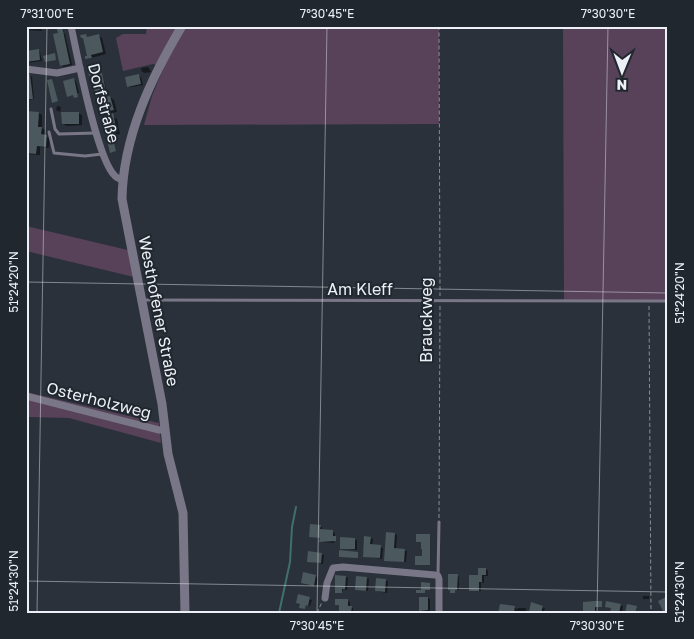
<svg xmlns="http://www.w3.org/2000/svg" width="694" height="639" font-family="'Golos Text',sans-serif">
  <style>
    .green { fill: #57425a }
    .shadow { fill: #0007 }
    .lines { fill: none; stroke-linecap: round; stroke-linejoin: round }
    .stream { stroke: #3f6f6e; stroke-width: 2 }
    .building { fill: #4b585d }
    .path { stroke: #888d95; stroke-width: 1; stroke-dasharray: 4 2.5; stroke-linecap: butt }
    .service { stroke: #797787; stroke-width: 3 }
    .minor { stroke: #797787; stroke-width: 7 }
    .tertiary { stroke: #797787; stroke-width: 9 }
    .ticks { fill: none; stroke: #edf1f7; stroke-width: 1; stroke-opacity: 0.45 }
    .labels { text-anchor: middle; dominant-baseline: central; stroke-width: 4; stroke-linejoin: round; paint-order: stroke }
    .street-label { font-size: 16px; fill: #edf1f7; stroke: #21272f }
    .neatline { fill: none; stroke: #edf1f7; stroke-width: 2 }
    .ticks-label { font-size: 12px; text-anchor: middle; fill: #edf1f7 }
  </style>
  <rect width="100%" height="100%" fill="#2b313a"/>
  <!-- green -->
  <g class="green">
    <path d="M147,26H275L278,29L282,26H439V124L144,125L152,96L164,67L153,64L123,71L116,38L123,34H146Z"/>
    <path d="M563,26H668V301H564Z"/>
    <path d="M26,226L132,251L138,278L26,251Z"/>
    <path d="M26,392L159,423L161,443L69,418L29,417L26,425Z"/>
  </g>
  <!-- shadow -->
  <g class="shadow">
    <path d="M26,26H56L41,29L42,31L26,30Z"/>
    <path d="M58,26H62L64,32H62L65,34L72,65L63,67L61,65V33Z"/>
    <path d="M99,36L102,38L106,54L87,59L90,56Z"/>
    <path d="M38,50L40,52L42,61L26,63V52Z"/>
    <path d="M96,65L98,66L100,75H102L103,78L100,79L104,81L107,92L100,94L102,100L110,97L114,100L117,112L105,114L101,112L97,75H91Z"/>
    <path d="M148,67L151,72L145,73L142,72L141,68Z"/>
    <path d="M30,75L32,77L34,99L26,100V76Z"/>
    <path d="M139,76L141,77L143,85L131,87L128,86Z"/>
    <path d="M74,80L76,81L79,93L68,95Z"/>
    <path d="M57,106L61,107L60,112L56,110Z"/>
    <path d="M39,113L42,115V128L45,130V136L50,138L49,148L40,147V155L26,154V125Z"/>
    <path d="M78,113L82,115V125L67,126L63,124Z"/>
    <path d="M113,117L117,119L120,134L113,135L116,151L112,152L108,134Z"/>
    <path d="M320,526L322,527V530L335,533L334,543L323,542L321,541V538L310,536Z"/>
    <path d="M395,534L397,535L396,550L407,551L406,562L386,560Z"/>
    <path d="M342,538L357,540V550L341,548Z"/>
    <path d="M371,538L373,539L372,546L383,548L382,559L364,556Z"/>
    <path d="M309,553L324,555L323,564L309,561Z"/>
    <path d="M486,569L488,571V576H484V583L481,582V591L470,590L479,576Z"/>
    <path d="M457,575L459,577V590H451Z"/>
    <path d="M316,576L318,578L316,586L304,584Z"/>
    <path d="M346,577L348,578L347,590L343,589L342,593L337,592Z"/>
    <path d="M366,578L369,579L368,591L356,590Z"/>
    <path d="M377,579L388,581L387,593L376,591Z"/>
    <path d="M299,596L312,600L310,606L306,605L305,609L300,607L301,604Z"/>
    <rect x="643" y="596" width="6" height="3"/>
    <path d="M428,598L430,599V611H423L420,610Z"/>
    <path d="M348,601L350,602V607L353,608V613H340V605L336,604Z"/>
    <path d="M602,602V607H597V613L584,612Z"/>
    <path d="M613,603L623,606L622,613H612Z"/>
    <path d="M542,607L545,608L543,613L530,612Z"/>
    <path d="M514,608L518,609V608H526V611H523L522,613H500Z"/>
    <path d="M323,611H332L333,613H323Z"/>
  </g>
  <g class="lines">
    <!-- stream -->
    <path class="stream" d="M279,613L290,562L292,527L296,507"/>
  </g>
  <!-- building -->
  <g class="building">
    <path d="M56,26H62L70,64L60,66L53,34L58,33Z"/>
    <path d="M86,34L87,37L99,34L103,52L91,55L92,58L85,59V56H87L83,38H81L80,35Z"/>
    <path d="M39,49L40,60L26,62V51Z"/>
    <path d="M55,53L56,60L45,62L43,56Z"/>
    <path d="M96,63L99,74L102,73L106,92L100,93L101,96L102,98L110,96L114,110L105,112L106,114L101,115L92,81L97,80L96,74L89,76L87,66Z"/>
    <path d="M30,74L33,99H26V75Z"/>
    <path d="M139,74L141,84L127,87L125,77Z"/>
    <path d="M74,78L78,97L74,98L73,95L67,97L63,81Z"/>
    <path d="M52,79L58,101L52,103L47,80Z"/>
    <path d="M27,111L39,112L38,127H42L41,134L47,135L46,147L37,146L36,154L26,153Z"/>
    <path d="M61,112H79V124H62Z"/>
    <path d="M113,113L117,132L112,133L116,151L110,153L102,118L107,117L106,115Z"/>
    <path d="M310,524L321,525L320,529L333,530V536H336V541L319,542L320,538L309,537Z"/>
    <path d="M386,532L395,533L394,548L405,549L404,562L384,561Z"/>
    <path d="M416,534H430V565H415V556H422V549H421V542H416Z"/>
    <path d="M364,536L371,537L370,544L381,545L380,558L363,557Z"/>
    <path d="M340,537L355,538V549H340Z"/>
    <path d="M339,550L358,552V558L339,557Z"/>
    <path d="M308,551L322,553L321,563L307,562Z"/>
    <path d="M478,568H486V575H482V582H479V591H469V575H478Z"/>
    <path d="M303,572L316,575L314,586L301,583Z"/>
    <path d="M448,574H458L457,590H455V593H450V590H448Z"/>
    <path d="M335,575L346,576L345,589H342V593H335Z"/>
    <path d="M356,576L367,577L366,591L355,590Z"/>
    <path d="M376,578L386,579L385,592L375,591Z"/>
    <path d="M421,582L430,583V590H425V593H416V590H421Z"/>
    <path d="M298,594L310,597L308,606L306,605L305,609L299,608L300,604L296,603Z"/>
    <path d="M668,596V612L664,613L658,601Z"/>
    <path d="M419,597H428V610L419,611Z"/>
    <path d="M335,599H348V606H352L351,613H339V605H335Z"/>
    <path d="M595,601H602V607H595V613L583,612V602Z"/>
    <path d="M606,601L621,604L619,613H610L611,608L605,607Z"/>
    <path d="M531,602L543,606L541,613L529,612Z"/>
    <path d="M500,604L515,606L514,613H498Z"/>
    <path d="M627,604L637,606L635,613H625Z"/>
  </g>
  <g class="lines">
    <!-- path -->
    <g class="path">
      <path d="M439,26L440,296"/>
      <path d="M649,306L651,613"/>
      <path d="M439,518L440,305"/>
      <path d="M317,613L322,602"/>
    </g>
    <!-- service -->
    <g class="service">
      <path d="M51,109L55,129L59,134L96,133"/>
      <path d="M49,132L54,153L85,156L102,154"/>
      <path d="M143,300L668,301"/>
      <path d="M438,575L439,522"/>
    </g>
    <!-- minor -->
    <g class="minor">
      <path d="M71,26C77,54 97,160 115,176C117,178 120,179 122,180"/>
      <path d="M26,69L57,73L80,68"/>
      <path d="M26,396L159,430H165"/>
      <path d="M325,598L327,583L333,568L343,567L435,575L438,576L439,579V613"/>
    </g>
    <!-- tertiary -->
    <path class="tertiary" d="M182,26C151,78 123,137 122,199L162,404L168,454L183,513L185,613"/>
  </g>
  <!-- ticks -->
  <path class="ticks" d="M26,282L668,293M26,581L668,592M37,613L47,26M317,613L327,26M597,613L608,26"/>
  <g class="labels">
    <!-- street labels -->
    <g class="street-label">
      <text transform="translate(104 103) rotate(75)">Dorfstraße</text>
      <text x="360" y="289">Am Kleff</text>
      <text transform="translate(159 311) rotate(79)">Westhofener Straße</text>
      <text transform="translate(426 320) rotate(-90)">Brauckweg</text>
      <text transform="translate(99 400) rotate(14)">Osterholzweg</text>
    </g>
  </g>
  <!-- border -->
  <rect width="694" height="639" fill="none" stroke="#21272f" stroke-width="55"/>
  <!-- north arrow -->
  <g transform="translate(622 72) rotate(181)" stroke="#21272f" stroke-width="4" paint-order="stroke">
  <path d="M0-4L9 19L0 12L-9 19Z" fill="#edf1f7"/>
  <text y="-8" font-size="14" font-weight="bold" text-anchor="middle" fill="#edf1f7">N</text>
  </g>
  <rect x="28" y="28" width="638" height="584" class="neatline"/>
  <g class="ticks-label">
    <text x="47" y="18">7°31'00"E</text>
    <text x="327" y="18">7°30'45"E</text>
    <text x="608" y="18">7°30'30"E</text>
    <text transform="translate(14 282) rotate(-90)" y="4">51°24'20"N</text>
    <text transform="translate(680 293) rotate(-90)" y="4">51°24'20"N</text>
    <text transform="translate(14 581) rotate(-90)" y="4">51°24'30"N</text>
    <text transform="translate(680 592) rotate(-90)" y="4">51°24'30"N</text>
    <text x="317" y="630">7°30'45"E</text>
    <text x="597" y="630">7°30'30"E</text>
  </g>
</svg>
